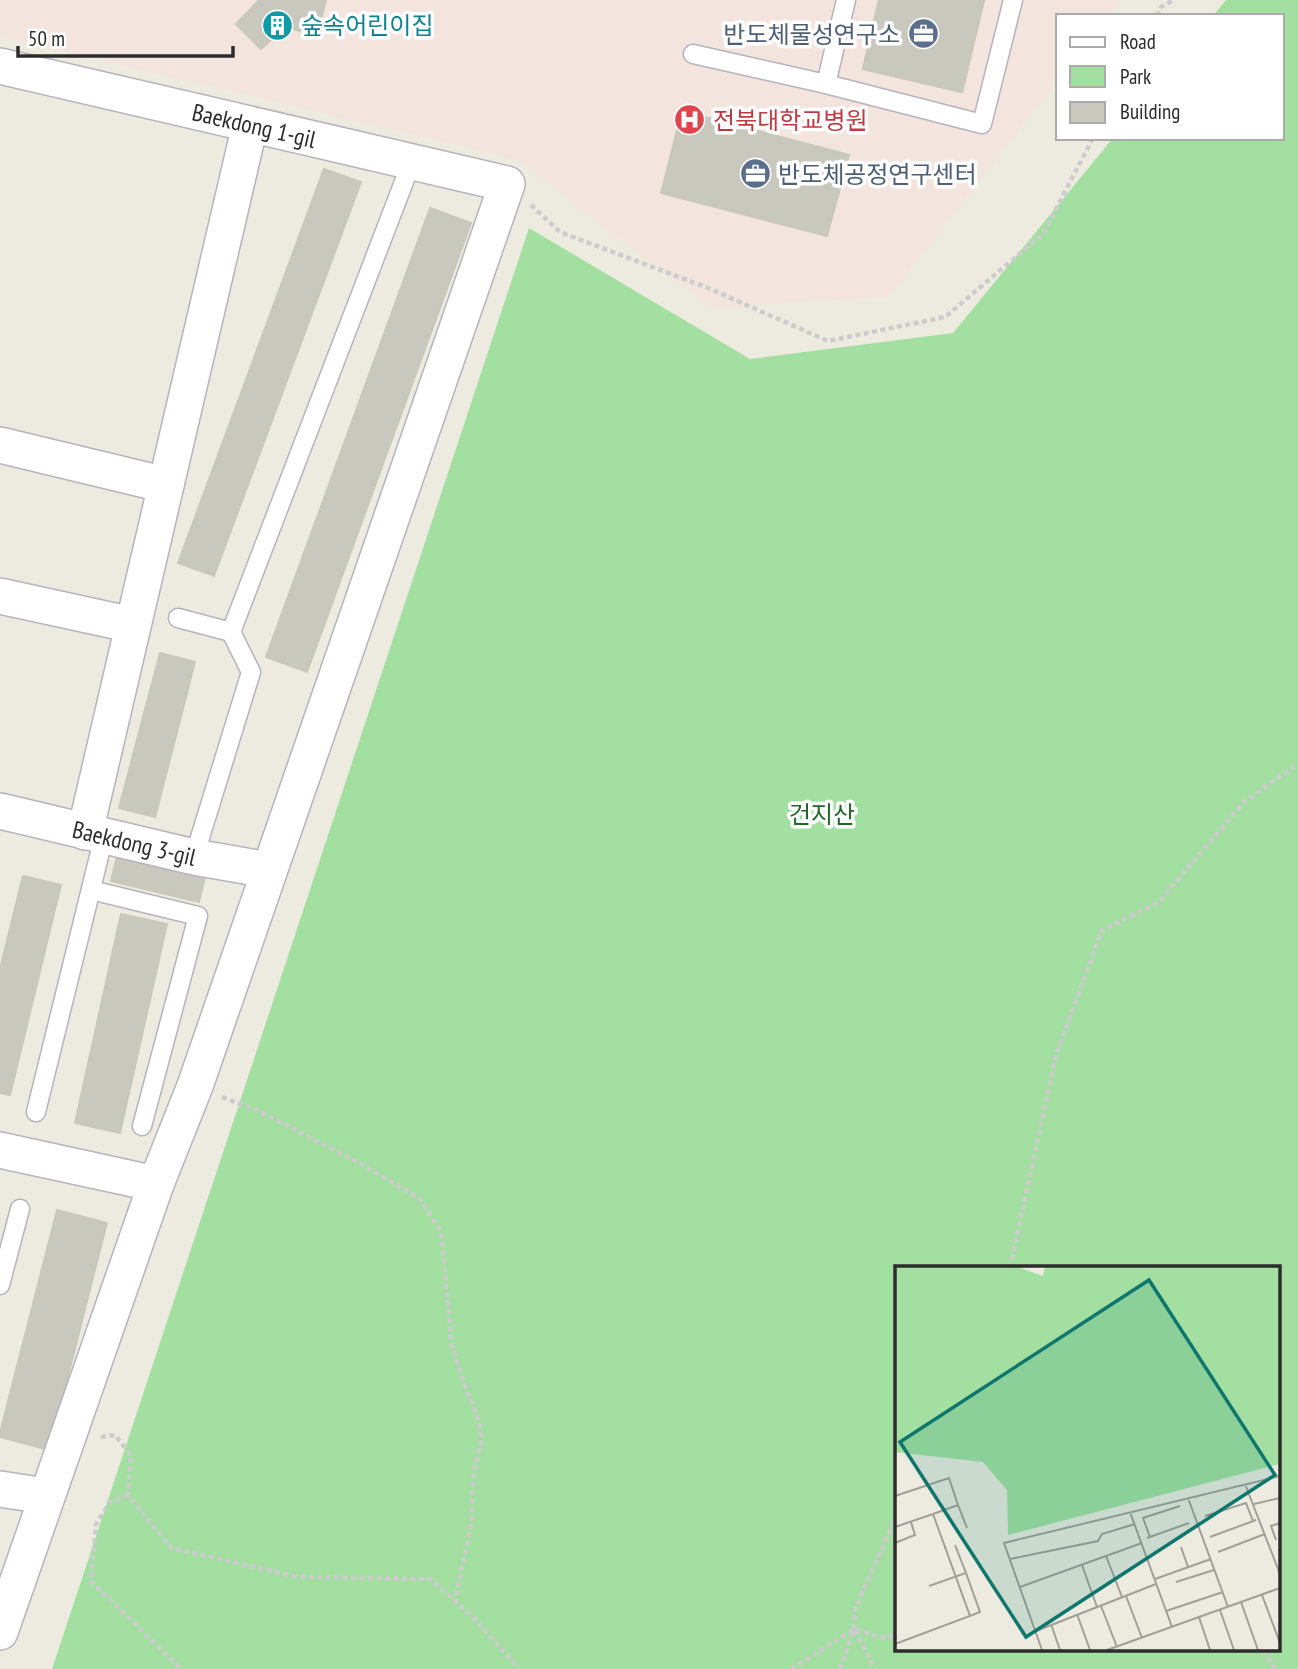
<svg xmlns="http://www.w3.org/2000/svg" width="1298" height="1669" font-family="'PT Sans Narrow','Noto Sans KR',sans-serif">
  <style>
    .medical { fill: #f3e4de }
    .green { fill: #a2dfa1; fill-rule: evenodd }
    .building { fill: #c9c8be; stroke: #c8c8ba; stroke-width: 2 }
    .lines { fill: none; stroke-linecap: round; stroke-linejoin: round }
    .service-casing { stroke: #b5b3bf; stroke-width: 21 }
    .minor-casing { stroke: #b5b3bf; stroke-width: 38 }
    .path { stroke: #ccc; stroke-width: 4.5; stroke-dasharray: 5 3.5; stroke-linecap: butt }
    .service { stroke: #fff; stroke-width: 18 }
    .minor { stroke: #fff; stroke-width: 35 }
    .labels { text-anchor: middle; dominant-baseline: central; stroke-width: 7; stroke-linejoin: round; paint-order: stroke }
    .culture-label { font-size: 24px; fill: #0d838f; stroke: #fff; text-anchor: start }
    .service-label { font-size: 24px; fill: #4e5e75; stroke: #fff; text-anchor: end }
    .health-label { font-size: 24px; fill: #be3a42; stroke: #fff; text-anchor: start }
    .street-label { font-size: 24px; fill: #2c2c2c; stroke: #fff }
    .park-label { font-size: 24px; fill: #206628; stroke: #fff }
    .inset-road { fill: none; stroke: #a09f98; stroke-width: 2 }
    .view { fill: #0f766e; fill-opacity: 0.15; stroke: #0f766e; stroke-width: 3.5 }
    .inset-edge { fill: none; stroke: #2c2c2c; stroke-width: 3.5 }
  </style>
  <rect width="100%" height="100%" fill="#edebe0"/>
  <!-- medical -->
  <path class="medical" d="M0,0H1121L1109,16H1058V80L888,298L806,301L714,309L612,234L519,160L0,36Z"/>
  <!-- green -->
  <path class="green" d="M1226,0H1298V1669H52L529,228L750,359L953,333L1113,138H1282V16H1213ZM897,1268H1279V1650H897Z"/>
  <!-- building -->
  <g class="building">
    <path d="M326,0L317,35L284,27L261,49L236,24L259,0Z"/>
    <path d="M879,0H984L962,92L863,69Z"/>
    <path d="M879,0H984L962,92L863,69Z"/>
    <path d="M682,111L849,155L827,236L661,193Z"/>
    <path d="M324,169L361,182L214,576L178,563Z"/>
    <path d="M430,208L471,223L307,672L266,657Z"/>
    <path d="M160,653L195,662L155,817L119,808Z"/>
    <path d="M117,856L205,877L199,902L111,881Z"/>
    <path d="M23,876L61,885L10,1095L0,1093V969Z"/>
    <path d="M121,914L167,924L120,1133L75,1123Z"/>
    <path d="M57,1210L107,1223L49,1450L0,1437V1433Z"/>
  </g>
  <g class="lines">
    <defs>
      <g id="service">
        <path d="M693,54L826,84L846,0"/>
        <path d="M826,84L982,124L1013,0"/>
        <path d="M178,618L231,632"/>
        <path d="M194,857L251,672L231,632L412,161"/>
        <path d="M91,890L198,916L142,1126"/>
        <path d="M36,1112L104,836"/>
        <path d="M0,1285L20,1209"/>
      </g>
      <g id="minor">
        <path id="s1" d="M0,66L507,184L195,1086L156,1184L0,1632"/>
        <path d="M0,445L166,485"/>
        <path d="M0,596L133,625"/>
        <path id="s2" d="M0,811L194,857L268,870"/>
        <path d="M85,832L250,125"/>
        <path d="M0,1150L156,1184"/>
        <path d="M0,1489L46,1496"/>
      </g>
    </defs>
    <!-- service casing -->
    <use href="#service" class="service-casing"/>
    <!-- minor casing -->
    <use href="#minor" class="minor-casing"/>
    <!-- path -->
    <g class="path">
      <path d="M1157,16L1161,7L1174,0"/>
      <path d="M531,205L560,232L708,288L828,341L945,317L1043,234L1093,138"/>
      <path d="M222,1097L261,1112L365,1166L420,1199L441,1232L452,1346L467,1392L477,1415L482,1439L474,1471L471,1525L455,1601"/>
      <path d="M1010,1268L1056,1055L1102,930L1158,903L1244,802L1298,764"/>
      <path d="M101,1437L115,1435L131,1455L128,1495L171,1548L298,1577L430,1579L472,1616L519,1669"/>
      <path d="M128,1495L109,1503L96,1524L91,1581L181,1669"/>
      <path d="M855,1630L875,1669"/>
      <path d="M1263,1650L1275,1669"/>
      <path d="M791,1669L854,1629L886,1639L897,1631"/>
      <path d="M840,1669L854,1629L855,1609L897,1515"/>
    </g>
    <!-- service -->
    <use href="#service" class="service"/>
    <!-- minor -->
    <use href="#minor" class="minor"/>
  </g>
  <!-- icons -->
  <defs>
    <symbol id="building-disc" viewBox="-11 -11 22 22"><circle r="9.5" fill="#0f9aa8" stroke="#fff"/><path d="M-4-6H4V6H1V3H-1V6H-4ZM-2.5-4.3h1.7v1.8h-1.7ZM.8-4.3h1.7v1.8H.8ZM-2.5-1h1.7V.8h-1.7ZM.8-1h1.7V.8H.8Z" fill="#fff"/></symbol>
    <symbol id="office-disc" viewBox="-11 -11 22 22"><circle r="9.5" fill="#5c6f8a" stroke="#fff"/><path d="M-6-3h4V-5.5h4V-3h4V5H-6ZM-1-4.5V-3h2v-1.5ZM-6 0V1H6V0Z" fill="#fff"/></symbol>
    <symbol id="hospital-disc" viewBox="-11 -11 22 22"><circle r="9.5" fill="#e0444e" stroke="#fff"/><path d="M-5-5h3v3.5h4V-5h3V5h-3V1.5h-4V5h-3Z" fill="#fff"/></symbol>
  </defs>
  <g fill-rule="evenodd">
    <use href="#building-disc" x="260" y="8" width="35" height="35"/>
    <use href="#office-disc" x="906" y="16" width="35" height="35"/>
    <use href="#hospital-disc" x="672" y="102" width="35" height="35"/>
    <use href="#office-disc" x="738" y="156" width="35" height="35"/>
  </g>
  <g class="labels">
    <!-- culture labels -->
    <g class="culture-label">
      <text x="301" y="25">숲속어린이집</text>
    </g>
    <!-- service labels -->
    <g class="service-label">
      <text x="900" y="34">반도체물성연구소</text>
      <text x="778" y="174" text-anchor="start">반도체공정연구센터</text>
    </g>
    <!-- health labels -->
    <g class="health-label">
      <text x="713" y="120">전북대학교병원</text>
    </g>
    <!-- street labels -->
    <g class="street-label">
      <text stroke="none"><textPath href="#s1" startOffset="261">Baekdong 1-gil</textPath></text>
      <text stroke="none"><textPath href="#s2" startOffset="138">Baekdong 3-gil</textPath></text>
    </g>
    <!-- park labels -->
    <g class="park-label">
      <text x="822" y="814">건지산</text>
    </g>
  </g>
  <!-- overview -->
  <g transform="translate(895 1266)">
    <rect width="385" height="385" fill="#edebe0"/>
    <path d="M0,1H123L148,10L150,1H385V198L113,269L112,224L88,196L0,186Z" fill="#a2dfa1"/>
    <path class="inset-road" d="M350,218L385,308M0,230L54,212L63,239M293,232L333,341M359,238L385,232M235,246L277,361M38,248L63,239L72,262M310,250L351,237L358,255M0,261L38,248L75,350L0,378M255,271L248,252L285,240M315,271L361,254M252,272L294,257M381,274L376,260L385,257M0,277L20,269L16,256M286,281L293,301M323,286L370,268M211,290L227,331M115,293L203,275L207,268L240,258M187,299L202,341M71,307L85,346L75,350M260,313L316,293M281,316L319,304M34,320L71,307L60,279M125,321L247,277M367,329L385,377M231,330L247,372M346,336L363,384M206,340L222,381M325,344L339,384M271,345L328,326M182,348L195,384M304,351L315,384M156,358L165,384M141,365L261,318M147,384L109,277L385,210M212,384L385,322"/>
    <path class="view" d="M254,14L380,209L131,371L5,176Z"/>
    <rect width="385" height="385" class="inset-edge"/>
  </g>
  <!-- legend -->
  <rect x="1056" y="14" width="228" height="126" fill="#ffffff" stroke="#ababab" stroke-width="2"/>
  <rect x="1070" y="37" width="35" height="10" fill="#ffffff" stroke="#ababab" stroke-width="2"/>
  <text x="1120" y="49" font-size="21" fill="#2c2c2c">Road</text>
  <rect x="1070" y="66" width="35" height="21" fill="#a2dfa1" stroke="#ababab" stroke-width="2"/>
  <text x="1120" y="84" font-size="21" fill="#2c2c2c">Park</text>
  <rect x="1070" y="102" width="35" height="21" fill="#c9c8be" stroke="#ababab" stroke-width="2"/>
  <text x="1120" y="119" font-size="21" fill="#2c2c2c">Building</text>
  <!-- scale -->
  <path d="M18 46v10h215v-10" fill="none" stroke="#2c2c2c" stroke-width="3.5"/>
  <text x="28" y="46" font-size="21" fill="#2c2c2c" stroke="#ffffff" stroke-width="5" paint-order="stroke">50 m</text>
</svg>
